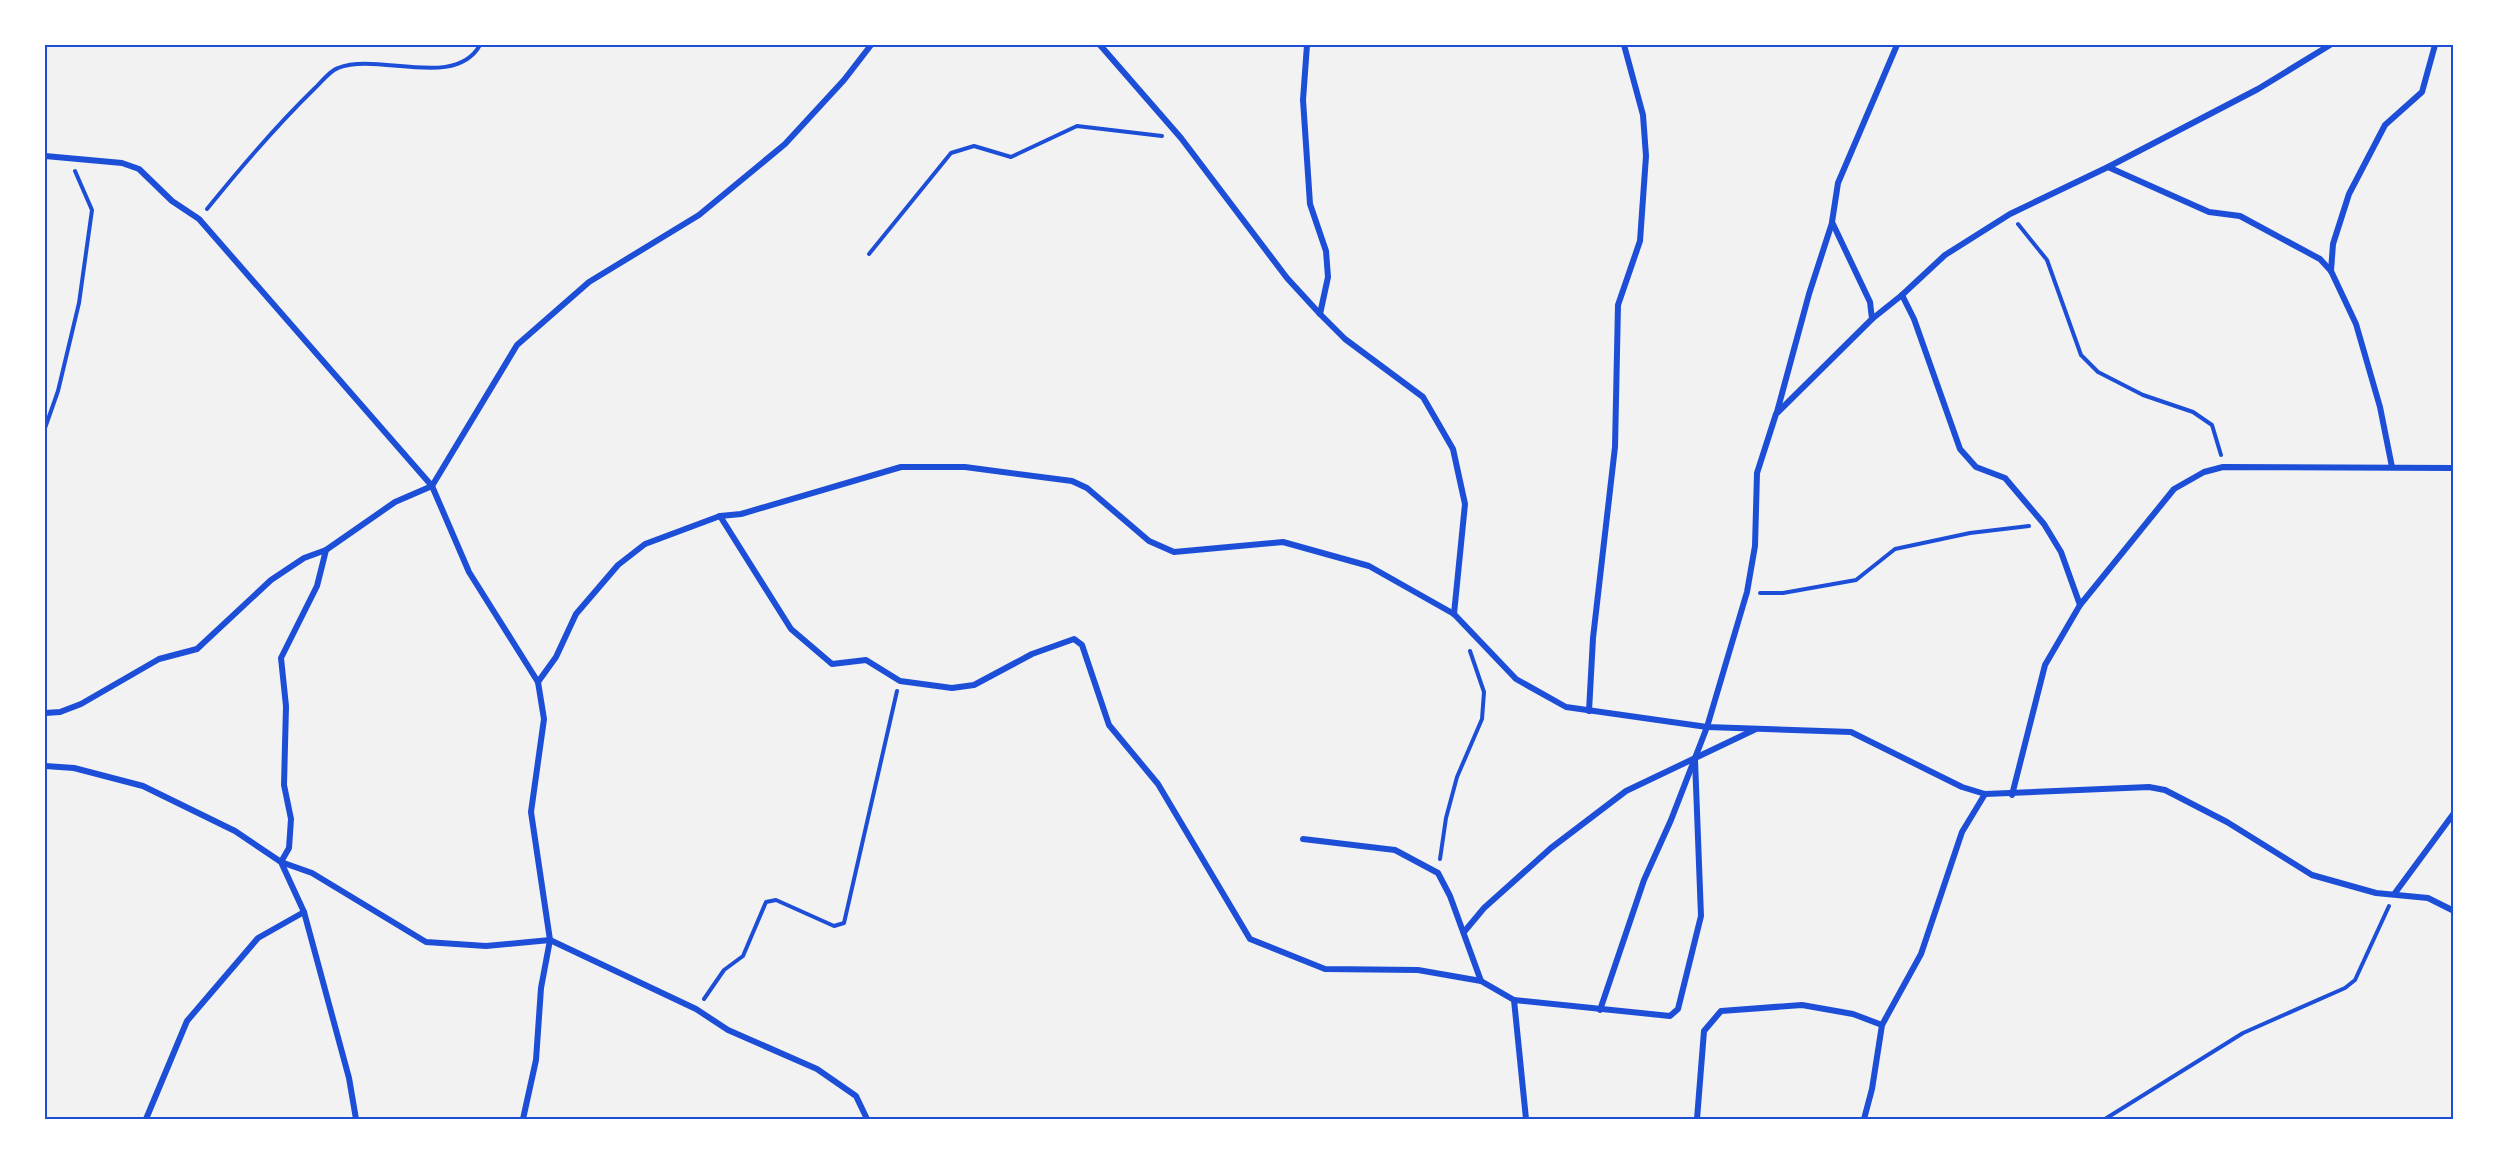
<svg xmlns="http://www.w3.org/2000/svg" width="2499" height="1164" font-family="'Titillium Web',sans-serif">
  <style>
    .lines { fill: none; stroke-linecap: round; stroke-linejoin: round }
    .path { stroke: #1d4ed8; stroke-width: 4 }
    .minor { stroke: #1d4ed8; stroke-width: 6 }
    .neatline { fill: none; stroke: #1d4ed8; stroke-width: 2 }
  </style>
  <rect width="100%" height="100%" fill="#f2f2f2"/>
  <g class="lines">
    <!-- path -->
    <g class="path">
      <path d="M207,209C241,167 275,127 314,89C321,83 329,71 338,68C378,52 455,90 480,45"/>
      <path d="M2018,224L2047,260L2081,355L2098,372L2143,395L2193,412L2212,425L2221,455"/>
      <path d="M869,254L951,153L974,146L1011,157L1077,126L1162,136"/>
      <path d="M45,428L58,391L79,303L92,210L75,171"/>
      <path d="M1760,593H1783L1856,580L1895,549L1970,533L2029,526"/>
      <path d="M1440,859L1446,818L1457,777L1482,719L1484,692L1470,651"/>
      <path d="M704,999L724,970L743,956L766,902L776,900L834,926L844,923L897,691"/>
      <path d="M2105,1119L2243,1033L2345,988L2355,980L2389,906"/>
    </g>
    <!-- minor -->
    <g class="minor">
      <path d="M1100,45L1181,138L1287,278L1320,314L1345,339L1423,397L1453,449L1465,504L1454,614"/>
      <path d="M1307,45L1303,100L1310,204L1326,251L1328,277L1320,314"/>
      <path d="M45,156L122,163L139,169L172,201L199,219L432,486L469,572L538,682L544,719L531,812L550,940L541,988L536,1060L523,1119"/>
      <path d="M2108,167L2209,212L2240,216L2320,259L2331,271L2356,324L2380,407L2392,467"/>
      <path d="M2331,271L2333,244L2349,194L2385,125L2422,92L2435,45"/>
      <path d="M1902,295L1914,319L1960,449L1976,467L2005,478L2044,524L2061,552L2080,605"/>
      <path d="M1872,319L1902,295L1945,255L2010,214L2108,167L2258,89L2330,45"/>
      <path d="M1777,412L1809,294L1832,223"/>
      <path d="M720,516L741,514L901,467H965L1072,481L1087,488L1149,541L1174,552L1283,542L1369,566L1454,614L1516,679L1566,707L1707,727L1851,732L1962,787L1985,794L2149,787L2165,790L2227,822L2312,875L2376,893L2428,898L2454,911"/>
      <path d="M326,550L317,586L281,658L286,706L284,785L291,819L289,848L281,862L312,873L426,942L486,946L550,940L696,1009L728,1030L817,1069L856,1096L867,1119"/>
      <path d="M538,682L556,657L576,614L618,565L645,544L720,516L791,629L832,664L866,660L900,681L952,688L974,685L1032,654L1074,639L1082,645L1109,725L1158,784L1250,939L1325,969L1418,970L1481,981L1514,1000L1670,1016L1678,1009L1701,916L1695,760"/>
      <path d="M1589,711L1593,638L1615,447L1618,305L1640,241L1646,156L1643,115L1624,45"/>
      <path d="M45,713L60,712L81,704L159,659L197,649L271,580L304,558L326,550L395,502L432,486L517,345L589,282L699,215L785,144L844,80L871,45"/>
      <path d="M45,766L74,768L143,786L235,831L281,862L304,912L349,1078L356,1119"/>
      <path d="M2012,795L2045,665L2080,605L2174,489L2204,472L2223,467L2454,468"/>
      <path d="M1303,839L1395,850L1438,873L1450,896L1481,981"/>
      <path d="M2395,893L2454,813"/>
      <path d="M1464,932L1484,908L1551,848L1626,791L1756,729"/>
      <path d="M1514,1000L1526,1119"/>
      <path d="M1600,1010L1644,880L1671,820L1707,727L1747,592L1755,546L1757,473L1776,414L1872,319L1870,302L1832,222L1838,183L1897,45"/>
      <path d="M146,1119L187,1021L258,938L304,912"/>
      <path d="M1697,1119L1704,1031L1721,1011L1802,1005L1853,1014L1882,1025"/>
      <path d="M1864,1119L1872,1089L1882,1025L1921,954L1962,832L1985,794"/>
    </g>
  </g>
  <!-- border -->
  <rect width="2499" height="1164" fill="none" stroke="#ffffff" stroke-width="93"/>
  <rect x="46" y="46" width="2406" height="1072" class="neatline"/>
</svg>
